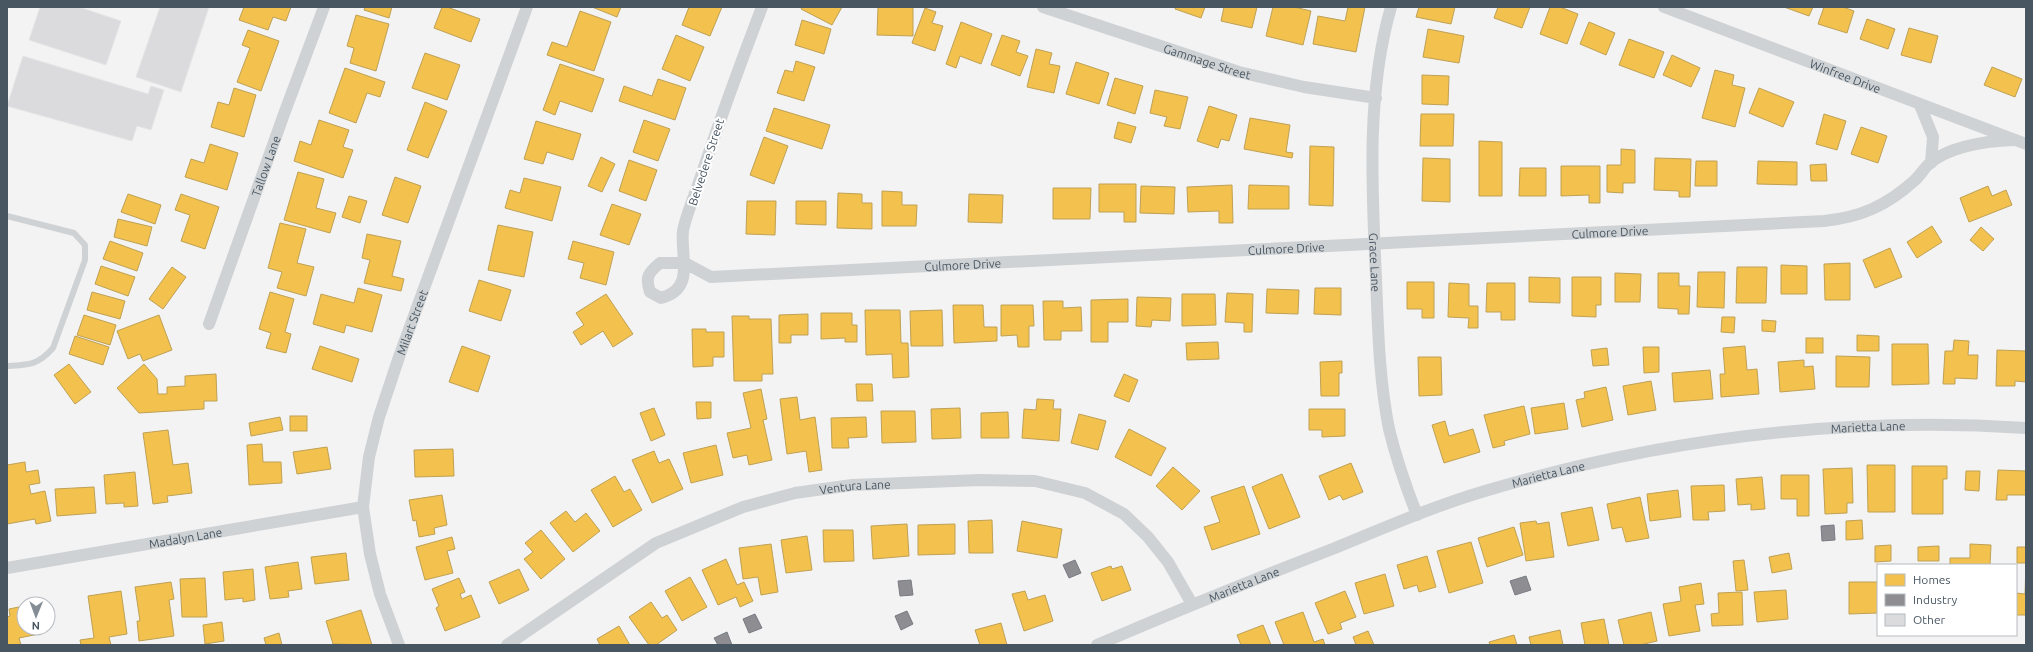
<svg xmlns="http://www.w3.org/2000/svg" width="2033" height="652" font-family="Ubuntu,sans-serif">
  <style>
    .homes { fill: #f2c14e; stroke: #bfa154 }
    .industry { fill: #8d8d92; stroke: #787c84 }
    .building { fill: #dbdbdd; stroke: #e5e5e6 }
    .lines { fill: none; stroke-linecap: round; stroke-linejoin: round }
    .service { stroke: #cfd2d4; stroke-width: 6 }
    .minor { stroke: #cfd2d4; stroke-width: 12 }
    .labels { text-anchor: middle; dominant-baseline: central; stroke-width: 4; stroke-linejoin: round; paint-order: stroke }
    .street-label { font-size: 12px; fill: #485662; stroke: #fff }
  </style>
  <rect width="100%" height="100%" fill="#f4f3f3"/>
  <!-- homes -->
  <g class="homes">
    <path d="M244,7H291L286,21L273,17L268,30L239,20Z"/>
    <path d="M365,7H392L389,18L364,10Z"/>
    <path d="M442,7H447L480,19L471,42L434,28Z"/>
    <path d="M592,7H621L617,17Z"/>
    <path d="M689,7H722L710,36L682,25Z"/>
    <path d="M802,7H842L832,25L801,9Z"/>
    <path d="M878,7H913V36L877,35Z"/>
    <path d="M1176,7H1205L1201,18L1175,9Z"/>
    <path d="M1224,7H1257L1252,28L1221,21Z"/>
    <path d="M1273,7H1294L1311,11L1303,45L1266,36Z"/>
    <path d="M1348,7H1365L1356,52L1313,44L1318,16L1345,21Z"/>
    <path d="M1419,7H1455L1451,24L1416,17Z"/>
    <path d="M1498,7H1530L1522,28L1494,18Z"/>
    <path d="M1550,7H1560L1578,14L1567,44L1540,34Z"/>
    <path d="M1784,7H1813L1809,16Z"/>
    <path d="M1824,7H1843L1854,11L1847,33L1818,24Z"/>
    <path d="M925,8L936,12L932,23L943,26L935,51L912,43Z"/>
    <path d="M580,11L611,22L594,71L547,55L552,42L567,47Z"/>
    <path d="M356,15L389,24L376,71L350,63L354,48L347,46Z"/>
    <path d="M1867,19L1895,29L1888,49L1860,39Z"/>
    <path d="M802,20L831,29L824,54L795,45Z"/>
    <path d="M961,22L992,34L981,64L960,56L956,68L946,64Z"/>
    <path d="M1589,22L1615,33L1606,55L1580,44Z"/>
    <path d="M1909,28L1938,36L1931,63L1901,55Z"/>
    <path d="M1428,29L1464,36L1459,63L1423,57Z"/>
    <path d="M248,30L279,41L261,91L237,82L250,48L242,45Z"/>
    <path d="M676,35L704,47L690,81L662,69Z"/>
    <path d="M1002,35L1020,41L1016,52L1028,56L1020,76L991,65Z"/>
    <path d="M1629,39L1664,52L1654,78L1619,65Z"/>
    <path d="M1036,49L1052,53L1049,64L1060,66L1054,93L1027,87Z"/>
    <path d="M425,53L460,65L447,100L412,88Z"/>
    <path d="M1672,55L1700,68L1691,87L1663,75Z"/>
    <path d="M796,61L815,67L804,101L777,93L785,70L793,72Z"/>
    <path d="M1076,62L1109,73L1099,104L1066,94Z"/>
    <path d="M560,64L604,79L592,112L560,101L555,115L543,110Z"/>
    <path d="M1992,67L2022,79L2015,97L1984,85Z"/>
    <path d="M345,68L385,82L380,97L367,93L356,123L329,113Z"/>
    <path d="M1715,70L1734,75L1732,85L1745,88L1735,127L1702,118Z"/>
    <path d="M1422,75L1449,76L1448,105L1422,104Z"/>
    <path d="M1115,78L1143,86L1135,114L1107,105Z"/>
    <path d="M658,79L686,88L675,120L619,101L624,86L652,96Z"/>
    <path d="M234,88L256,95L244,137L211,127L218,102L229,105Z"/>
    <path d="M1759,88L1794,102L1783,127L1749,113Z"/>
    <path d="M1155,90L1188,97L1180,129L1164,126L1167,117L1150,113Z"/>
    <path d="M425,102L447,111L428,158L407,150Z"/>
    <path d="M1209,106L1237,115L1229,141L1221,139L1218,148L1197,141Z"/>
    <path d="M774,108L830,125L822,149L766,131Z"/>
    <path d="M1421,114H1454L1453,146H1420Z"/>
    <path d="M1824,114L1846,121L1837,150L1816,144Z"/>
    <path d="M1250,118L1290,125L1286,152L1293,153L1292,158L1244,149Z"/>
    <path d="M319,120L349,130L343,147L353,150L343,178L294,161L300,141L311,145Z"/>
    <path d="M644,120L670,129L658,161L633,152Z"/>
    <path d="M536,121L581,134L573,160L547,152L543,164L524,159Z"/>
    <path d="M1118,122L1136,127L1131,143L1114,138Z"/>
    <path d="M1861,127L1887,136L1878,163L1851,154Z"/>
    <path d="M764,137L788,146L774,184L750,175Z"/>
    <path d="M1479,141L1502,142V196H1479Z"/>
    <path d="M210,144L238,153L227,190L185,177L191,159L204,163Z"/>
    <path d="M1310,146L1334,147L1333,206L1309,205Z"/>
    <path d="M1621,149L1635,150V183H1623V193L1607,192V165H1621Z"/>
    <path d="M601,157L615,164L602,192L588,186Z"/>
    <path d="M1423,158L1450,159V202L1422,201Z"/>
    <path d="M1655,158L1691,159L1690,197H1679V191L1654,190Z"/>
    <path d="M629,160L657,170L646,201L619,191Z"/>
    <path d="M1696,161H1717V186H1695Z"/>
    <path d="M1758,161L1797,162V185L1757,184Z"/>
    <path d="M1826,164L1827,181H1811L1810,165Z"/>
    <path d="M1561,166H1600V203H1589V195L1561,196Z"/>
    <path d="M1520,168H1546V196H1519Z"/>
    <path d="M298,172L324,179L316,208L336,213L330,233L284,220Z"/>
    <path d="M395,177L421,186L408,223L382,215Z"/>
    <path d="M524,178L561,187L552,221L505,208L510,190L520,193Z"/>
    <path d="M1099,184H1136V222H1124V212H1099Z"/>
    <path d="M1232,185L1233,223H1219V211L1188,212L1187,187Z"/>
    <path d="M1249,185L1289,186V209H1248Z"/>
    <path d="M1141,186L1175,187L1174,214L1140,213Z"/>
    <path d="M1988,186L1992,196L2006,190L2012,205L1969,222L1960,198Z"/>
    <path d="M1053,188H1091L1090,219H1053Z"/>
    <path d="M882,191L902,192V205H917L916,226H882Z"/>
    <path d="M838,193L862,194V203H872V229L837,228Z"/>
    <path d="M128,194L161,205L155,224L121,212Z"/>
    <path d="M181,194L219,207L205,249L181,241L190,215L175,210Z"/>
    <path d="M969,194L1003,195L1002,223L968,222Z"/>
    <path d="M349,196L367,201L360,223L342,217Z"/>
    <path d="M747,201H776L775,235L746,234Z"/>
    <path d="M796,201H826V225L796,224Z"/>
    <path d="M612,204L641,214L629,245L600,235Z"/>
    <path d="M118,219L152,227L147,246L114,237Z"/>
    <path d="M280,223L306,229L297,263L314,267L306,296L277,288L282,272L268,268Z"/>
    <path d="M498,225L533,232L524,277L488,270Z"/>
    <path d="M1932,226L1942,242L1917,258L1907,242Z"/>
    <path d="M1981,227L1994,239L1983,251L1970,240Z"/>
    <path d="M367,234L401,241L392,276L404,279L401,291L364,283L370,260L362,258Z"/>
    <path d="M110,241L143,253L137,271L103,259Z"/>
    <path d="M573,241L614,252L606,285L580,278L584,263L568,259Z"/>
    <path d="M1890,248L1902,277L1875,288L1863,260Z"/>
    <path d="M1850,263V300H1825L1824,264Z"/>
    <path d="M1781,265L1807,266V294H1781Z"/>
    <path d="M101,266L135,277L128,296L95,284Z"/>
    <path d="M172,267L186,277L163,309L149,299Z"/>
    <path d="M1737,267H1767L1766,303H1736Z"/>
    <path d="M1698,272H1725L1724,308L1697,307Z"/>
    <path d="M1615,273L1641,274L1640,302H1615Z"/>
    <path d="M1658,273H1679V286H1690L1689,314H1678V309L1658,308Z"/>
    <path d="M1529,277L1560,278V303L1529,302Z"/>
    <path d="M1572,277H1601V305H1596V317L1572,316Z"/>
    <path d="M479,280L511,290L501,321L469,311Z"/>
    <path d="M1407,282H1434V318H1422V309H1407Z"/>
    <path d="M1449,283L1469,284V306H1478V328H1468L1469,318L1448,317Z"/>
    <path d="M1487,283H1515V320H1501V312H1486Z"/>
    <path d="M358,288L382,295L372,332L346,325L344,333L313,324L321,294L354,303Z"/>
    <path d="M1315,288H1341V315L1314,314Z"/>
    <path d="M1267,289L1299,290L1298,314L1266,313Z"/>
    <path d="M92,292L125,301L120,319L87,310Z"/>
    <path d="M270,292L294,299L285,332L291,334L286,353L266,348L271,333L259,329Z"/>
    <path d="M1227,293L1253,294L1252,332H1244V323L1225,322Z"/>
    <path d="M606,294L633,334L613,347L603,331L581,345L573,332L584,325L576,313Z"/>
    <path d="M1182,294H1215L1216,325L1182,326Z"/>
    <path d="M1137,297L1171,298L1170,321L1152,320L1151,327L1136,326Z"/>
    <path d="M1128,299V322H1108V342H1091V300Z"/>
    <path d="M1043,301H1063V308L1081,307L1082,331H1061V340H1044Z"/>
    <path d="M953,305H983L984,327H997V341L954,343Z"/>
    <path d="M1001,305H1033L1034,326H1029V347H1018L1017,335L1001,336Z"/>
    <path d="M865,310H900L901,343H908L909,377L893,378L892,354L866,355Z"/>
    <path d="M942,310L943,346H911L910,311Z"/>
    <path d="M821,313H852V325H857V342H845V338L821,339Z"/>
    <path d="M808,314V335H791V343H779V315Z"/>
    <path d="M84,315L116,325L110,345L77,335Z"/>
    <path d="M159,315L172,350L143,361L140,354L128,359L117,331Z"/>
    <path d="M732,316H749V319H771L773,374H762V381H734Z"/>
    <path d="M1722,317H1735L1734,333L1721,332Z"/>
    <path d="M1762,320L1776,321L1775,332L1762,331Z"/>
    <path d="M692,329H706V332H724V357H713V366L693,367Z"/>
    <path d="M1857,335L1879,336V351H1857Z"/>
    <path d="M75,336L109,347L103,365L69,354Z"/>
    <rect x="1806" y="338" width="17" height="15"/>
    <path d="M1954,340L1969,341L1968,355H1978L1977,379L1955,378V384H1943L1945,351H1953Z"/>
    <path d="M1218,342L1219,359L1187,360L1186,343Z"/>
    <path d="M1892,344H1928L1929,384L1892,385Z"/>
    <path d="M320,346L359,359L352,382L312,369Z"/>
    <path d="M462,346L490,356L478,392L449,382Z"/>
    <path d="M1745,346L1747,370L1757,369L1759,394L1721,397L1720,374H1725L1723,348Z"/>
    <path d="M1643,347H1659V372L1644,373Z"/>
    <path d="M1607,348L1609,365L1593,366L1591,350Z"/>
    <path d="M1997,350L2026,351V382L2015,381V386H1996Z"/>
    <path d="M1836,356L1870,357L1869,387H1836Z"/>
    <path d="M1418,357H1441L1442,395L1419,396Z"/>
    <path d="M1804,360V367L1813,366L1815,389L1780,392L1778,362Z"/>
    <path d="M1342,361V373H1339V396H1321L1320,362Z"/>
    <path d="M69,364L91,392L75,404L54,375Z"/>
    <path d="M144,364L157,379L158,394H167V387L185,386V376L216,374L217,401H204V409L139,413L117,388Z"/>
    <path d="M1710,370L1713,399L1674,402L1672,373Z"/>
    <path d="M1124,374L1138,380L1129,402L1114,396Z"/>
    <path d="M1651,381L1656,410L1628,415L1623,386Z"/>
    <path d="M856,384H872L873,401H857Z"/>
    <path d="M1606,387L1613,420L1582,427L1576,400L1585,398L1584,392Z"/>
    <path d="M761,389L767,419L763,420L772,460L749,465L747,455L733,458L727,433L751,428L743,393Z"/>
    <path d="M797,397L800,420L815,417L822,470L809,472L806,451L787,454L780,399Z"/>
    <path d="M1037,399L1054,400L1053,409H1061L1059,441L1022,438L1024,409L1036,410Z"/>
    <path d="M696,402H711V418L697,419Z"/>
    <path d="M1564,403L1568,429L1535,434L1531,408Z"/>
    <path d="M1524,406L1530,434L1504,441L1505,445L1493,448L1484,415Z"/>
    <path d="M654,408L665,435L651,441L640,413Z"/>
    <path d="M960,408L961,438L932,439L931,409Z"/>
    <path d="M1309,409H1345V436L1322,437V430H1309Z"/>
    <path d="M881,411H915L916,442L882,443Z"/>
    <path d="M1008,412L1009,438H981V413Z"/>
    <path d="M1079,414L1106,421L1098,450L1071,443Z"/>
    <rect x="290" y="416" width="17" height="15"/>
    <path d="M280,417L283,430L251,436L249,423Z"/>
    <path d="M866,417L867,437L848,438L849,448H832L831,418Z"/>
    <path d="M1445,421L1449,436L1473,429L1480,452L1444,463L1432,425Z"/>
    <path d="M1129,429L1166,448L1151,476L1115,457Z"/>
    <path d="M168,430L173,465L188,463L192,493L167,496L168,502L153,504L143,433Z"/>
    <path d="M262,444L263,462H281L282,483L249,485L247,445Z"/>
    <path d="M716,445L723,475L691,483L683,453Z"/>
    <path d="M327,447L331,469L297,474L293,452Z"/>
    <path d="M453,449L454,476L415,477L414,450Z"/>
    <path d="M654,451L659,463L669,459L683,489L652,503L632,460Z"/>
    <path d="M25,462L26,472L38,470L40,483L29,485L31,494L45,491L51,521L36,524L35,519L7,524V465Z"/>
    <path d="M1351,463L1363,492L1343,500L1340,495L1329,500L1319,476Z"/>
    <path d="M1867,465H1895V512H1868Z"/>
    <path d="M1912,466H1947V479H1943V514H1912Z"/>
    <path d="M1173,467L1200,491L1182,510L1156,486Z"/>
    <path d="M1852,468L1853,503H1847V513L1825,514L1823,469Z"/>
    <path d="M1998,470L2026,471V495H2007V500H1996Z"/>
    <path d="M1966,471H1980L1979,491L1965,490Z"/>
    <path d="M135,472L138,506L124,507V503L106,504L104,475Z"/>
    <path d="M1282,474L1300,517L1269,529L1252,487Z"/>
    <path d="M1781,475H1809V516H1797V499H1781Z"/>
    <path d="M615,476L624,492L630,489L642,510L613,527L591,490Z"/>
    <path d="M1762,477L1765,509L1751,510V504L1738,505L1736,479Z"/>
    <path d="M1724,485L1725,511L1708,512L1709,520H1693L1691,486Z"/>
    <path d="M1244,486L1260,534L1212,550L1204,527L1220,522L1211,497Z"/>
    <path d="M94,487L96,513L57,516L55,489Z"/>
    <path d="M1678,490L1681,517L1650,521L1647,494Z"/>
    <path d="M442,495L447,525L434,528L435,534L419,537L416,520L413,521L409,500Z"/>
    <path d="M1640,497L1649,538L1626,542L1622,527L1612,529L1607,504Z"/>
    <path d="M1592,507L1599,540L1568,546L1561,513Z"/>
    <path d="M566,511L575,522L586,513L600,531L573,552L550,523Z"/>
    <path d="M992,520L993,553H969L968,521Z"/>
    <path d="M1862,520L1863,539L1846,540V521Z"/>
    <path d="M1022,521L1062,529L1057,558L1017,551Z"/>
    <path d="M1536,521L1537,524L1549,522L1554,557L1526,561L1520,523Z"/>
    <path d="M907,524L909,556L873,559L871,526Z"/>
    <path d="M955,524V554L918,555V525Z"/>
    <path d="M1514,527L1523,555L1487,567L1478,538Z"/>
    <path d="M541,530L565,559L541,579L524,559L533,552L525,543Z"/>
    <path d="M823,530H853L854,561L824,562Z"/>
    <path d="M807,536L812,570L786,573L781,540Z"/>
    <path d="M452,537L455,549L447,551L453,573L425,580L416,547Z"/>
    <path d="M1471,542L1483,583L1449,593L1437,551Z"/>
    <path d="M771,544L778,592L761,595L758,577L743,579L739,548Z"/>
    <path d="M1970,544L1991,545L1990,565H1950V558H1970Z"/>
    <path d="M1891,545V561L1875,562V546Z"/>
    <path d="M1939,546V561H1918V547Z"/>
    <path d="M2017,547H2026V615H2016V593L2025,594L2026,563H2017Z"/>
    <path d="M346,553L349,580L315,584L311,557Z"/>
    <path d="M1789,553L1792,569L1772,573L1769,557Z"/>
    <path d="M1427,556L1436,587L1419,592L1417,585L1404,589L1397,565Z"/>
    <path d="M726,559L737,585L744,582L753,601L740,607L736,597L718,605L702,570Z"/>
    <path d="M1744,560L1748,590L1736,591L1733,561Z"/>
    <path d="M298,562L302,589L288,591L289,597L270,599L265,567Z"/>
    <path d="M1111,566L1112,569L1122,566L1131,590L1102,601L1091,573Z"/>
    <path d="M253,569L255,600L243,602V598L225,600L223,572Z"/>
    <path d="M519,569L529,590L499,604L489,582Z"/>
    <path d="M1385,574L1394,606L1364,614L1355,583Z"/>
    <path d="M690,577L707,607L682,621L665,591Z"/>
    <path d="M205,578L207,617H182L180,579Z"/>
    <path d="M459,578L465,592L460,594L462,599L471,595L480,617L445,631L436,608L439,606L432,589Z"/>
    <path d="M171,582L174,599L169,600L174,636L139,641L137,621H140L135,587Z"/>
    <path d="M1849,582H1878V613L1849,614Z"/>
    <path d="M1701,583L1704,604L1695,605L1700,631L1669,636L1663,604L1681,601L1679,587Z"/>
    <path d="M1786,590L1788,619L1757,622L1754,592Z"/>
    <path d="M121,591L127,634L109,637L111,645H81L80,640L94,638L88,596Z"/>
    <path d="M1025,591L1028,600L1045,595L1053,621L1024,631L1012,594Z"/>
    <path d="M1345,591L1356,617L1340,623L1342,629L1328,634L1315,603Z"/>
    <path d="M1742,592L1743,625L1712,626L1711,614L1719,613L1718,593Z"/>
    <path d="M651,602L662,618L667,615L677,630L656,645H649L629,617Z"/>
    <path d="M24,606V628H38L39,634L19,638L21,645H7V617L10,616L9,609Z"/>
    <path d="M361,610L372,645L333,644L326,621Z"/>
    <path d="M1303,612L1314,642L1323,639L1325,645H1284L1275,622Z"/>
    <path d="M1651,612L1657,641L1640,645H1624L1618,620Z"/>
    <path d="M1604,619L1609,645H1585L1581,623Z"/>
    <path d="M222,622L224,641L205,644L203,625Z"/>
    <path d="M1001,623L1007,645H980L975,630Z"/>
    <path d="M1263,625L1271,645H1241L1237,635Z"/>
    <path d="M619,626L630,645H600L597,639Z"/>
    <path d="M1560,630L1563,645H1531L1529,637Z"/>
    <path d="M1368,631L1374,645H1356L1353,637Z"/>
    <path d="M279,633L282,645H266L264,638Z"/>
    <path d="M1514,635L1517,645H1490L1489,642Z"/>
  </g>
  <!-- industry -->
  <g class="industry">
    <path d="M1834,525L1835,540L1822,541L1821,526Z"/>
    <path d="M1075,560L1081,573L1069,578L1063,565Z"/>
    <path d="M1526,576L1531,590L1515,595L1510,581Z"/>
    <path d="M911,580L913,595L900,596L898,581Z"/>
    <path d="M907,611L913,624L901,630L895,616Z"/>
    <path d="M755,614L762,628L749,633L743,619Z"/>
    <path d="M727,632L732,645H718L714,638Z"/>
  </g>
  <!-- building -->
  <g class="building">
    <path d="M40,7H79L121,21L106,65L29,40Z"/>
    <path d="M160,7H209L181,92L136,77Z"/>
    <path d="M23,56L148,94L151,86L164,90L151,130L137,126L132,141L7,106Z"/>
  </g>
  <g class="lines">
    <!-- service -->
    <path class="service" d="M7,216L74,233L85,245V260L53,348C38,365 29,365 7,366"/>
    <!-- minor -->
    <g class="minor">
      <path id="s1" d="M762,7C741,62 721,117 702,173C697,190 686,214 683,231C680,256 696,289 661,298L650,292C645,277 648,273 660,263H685L711,277L1824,221C1861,217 1886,206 1914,181C1920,176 1924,168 1930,163C1952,145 1987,141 2015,140"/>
      <path id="s2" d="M1043,7L1239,72L1304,87L1376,98"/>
      <path id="s3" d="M1391,7C1366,94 1372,189 1376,278C1378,328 1379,379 1389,429C1396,458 1406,487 1417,515"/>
      <path id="s4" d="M1664,7L2026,144"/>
      <path d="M1920,105L1933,137L1931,163"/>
      <path id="s5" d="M209,324L284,114L324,7"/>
      <path id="s6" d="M7,568L363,507"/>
      <path id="s7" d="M399,645L380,594L370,554L363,507L369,457L379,417L400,354L527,7"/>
      <path id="s8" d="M507,645L656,543L743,507L795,493L852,485L980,480L1035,481L1085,493L1124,514L1148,537L1168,562L1192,604"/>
      <path id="s9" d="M1097,645C1176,611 1255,579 1335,548C1384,528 1434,506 1485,491C1660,439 1843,416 2026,428"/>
    </g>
  </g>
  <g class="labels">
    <!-- street labels -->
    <g class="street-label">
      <text stroke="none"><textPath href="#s2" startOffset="173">Gammage Street</textPath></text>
      <text stroke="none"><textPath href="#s4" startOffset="194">Winfree Drive</textPath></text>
      <text transform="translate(706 162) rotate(-72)">Belvedere Street</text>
      <text stroke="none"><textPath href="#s5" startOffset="168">Tallow Lane</textPath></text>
      <text stroke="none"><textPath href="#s1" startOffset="1317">Culmore Drive</textPath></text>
      <text stroke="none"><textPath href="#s1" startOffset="993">Culmore Drive</textPath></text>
      <text stroke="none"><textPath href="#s3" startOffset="257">Grace Lane</textPath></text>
      <text stroke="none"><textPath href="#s1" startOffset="669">Culmore Drive</textPath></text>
      <text stroke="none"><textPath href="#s7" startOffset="335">Milart Street</textPath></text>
      <text stroke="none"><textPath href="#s9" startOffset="807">Marietta Lane</textPath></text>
      <text stroke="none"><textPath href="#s9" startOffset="483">Marietta Lane</textPath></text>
      <text stroke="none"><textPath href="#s8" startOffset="389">Ventura Lane</textPath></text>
      <text stroke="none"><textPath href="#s6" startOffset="181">Madalyn Lane</textPath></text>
      <text stroke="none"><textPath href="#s9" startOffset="159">Marietta Lane</textPath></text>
    </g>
  </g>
  <!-- border -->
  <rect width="2033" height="652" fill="none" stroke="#485662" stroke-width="16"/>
  <!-- legend -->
  <rect x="1877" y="564" width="140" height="72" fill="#ffffff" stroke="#b6bbc0"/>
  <rect x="1885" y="574" width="20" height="12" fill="#f2c14e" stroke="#b6bbc0"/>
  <text x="1913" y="584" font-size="12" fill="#485662">Homes</text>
  <rect x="1885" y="594" width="20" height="12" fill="#8d8d92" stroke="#b6bbc0"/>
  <text x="1913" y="604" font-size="12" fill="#485662">Industry</text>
  <rect x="1885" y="614" width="20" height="12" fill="#dbdbdd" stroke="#b6bbc0"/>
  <text x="1913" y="624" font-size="12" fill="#485662">Other</text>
  <!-- north arrow -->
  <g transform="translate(36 616) rotate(181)"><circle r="19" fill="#ffffff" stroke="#b6bbc0"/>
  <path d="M0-3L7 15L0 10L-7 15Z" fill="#848d95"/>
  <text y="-6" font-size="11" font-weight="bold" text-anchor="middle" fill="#485662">N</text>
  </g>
</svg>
